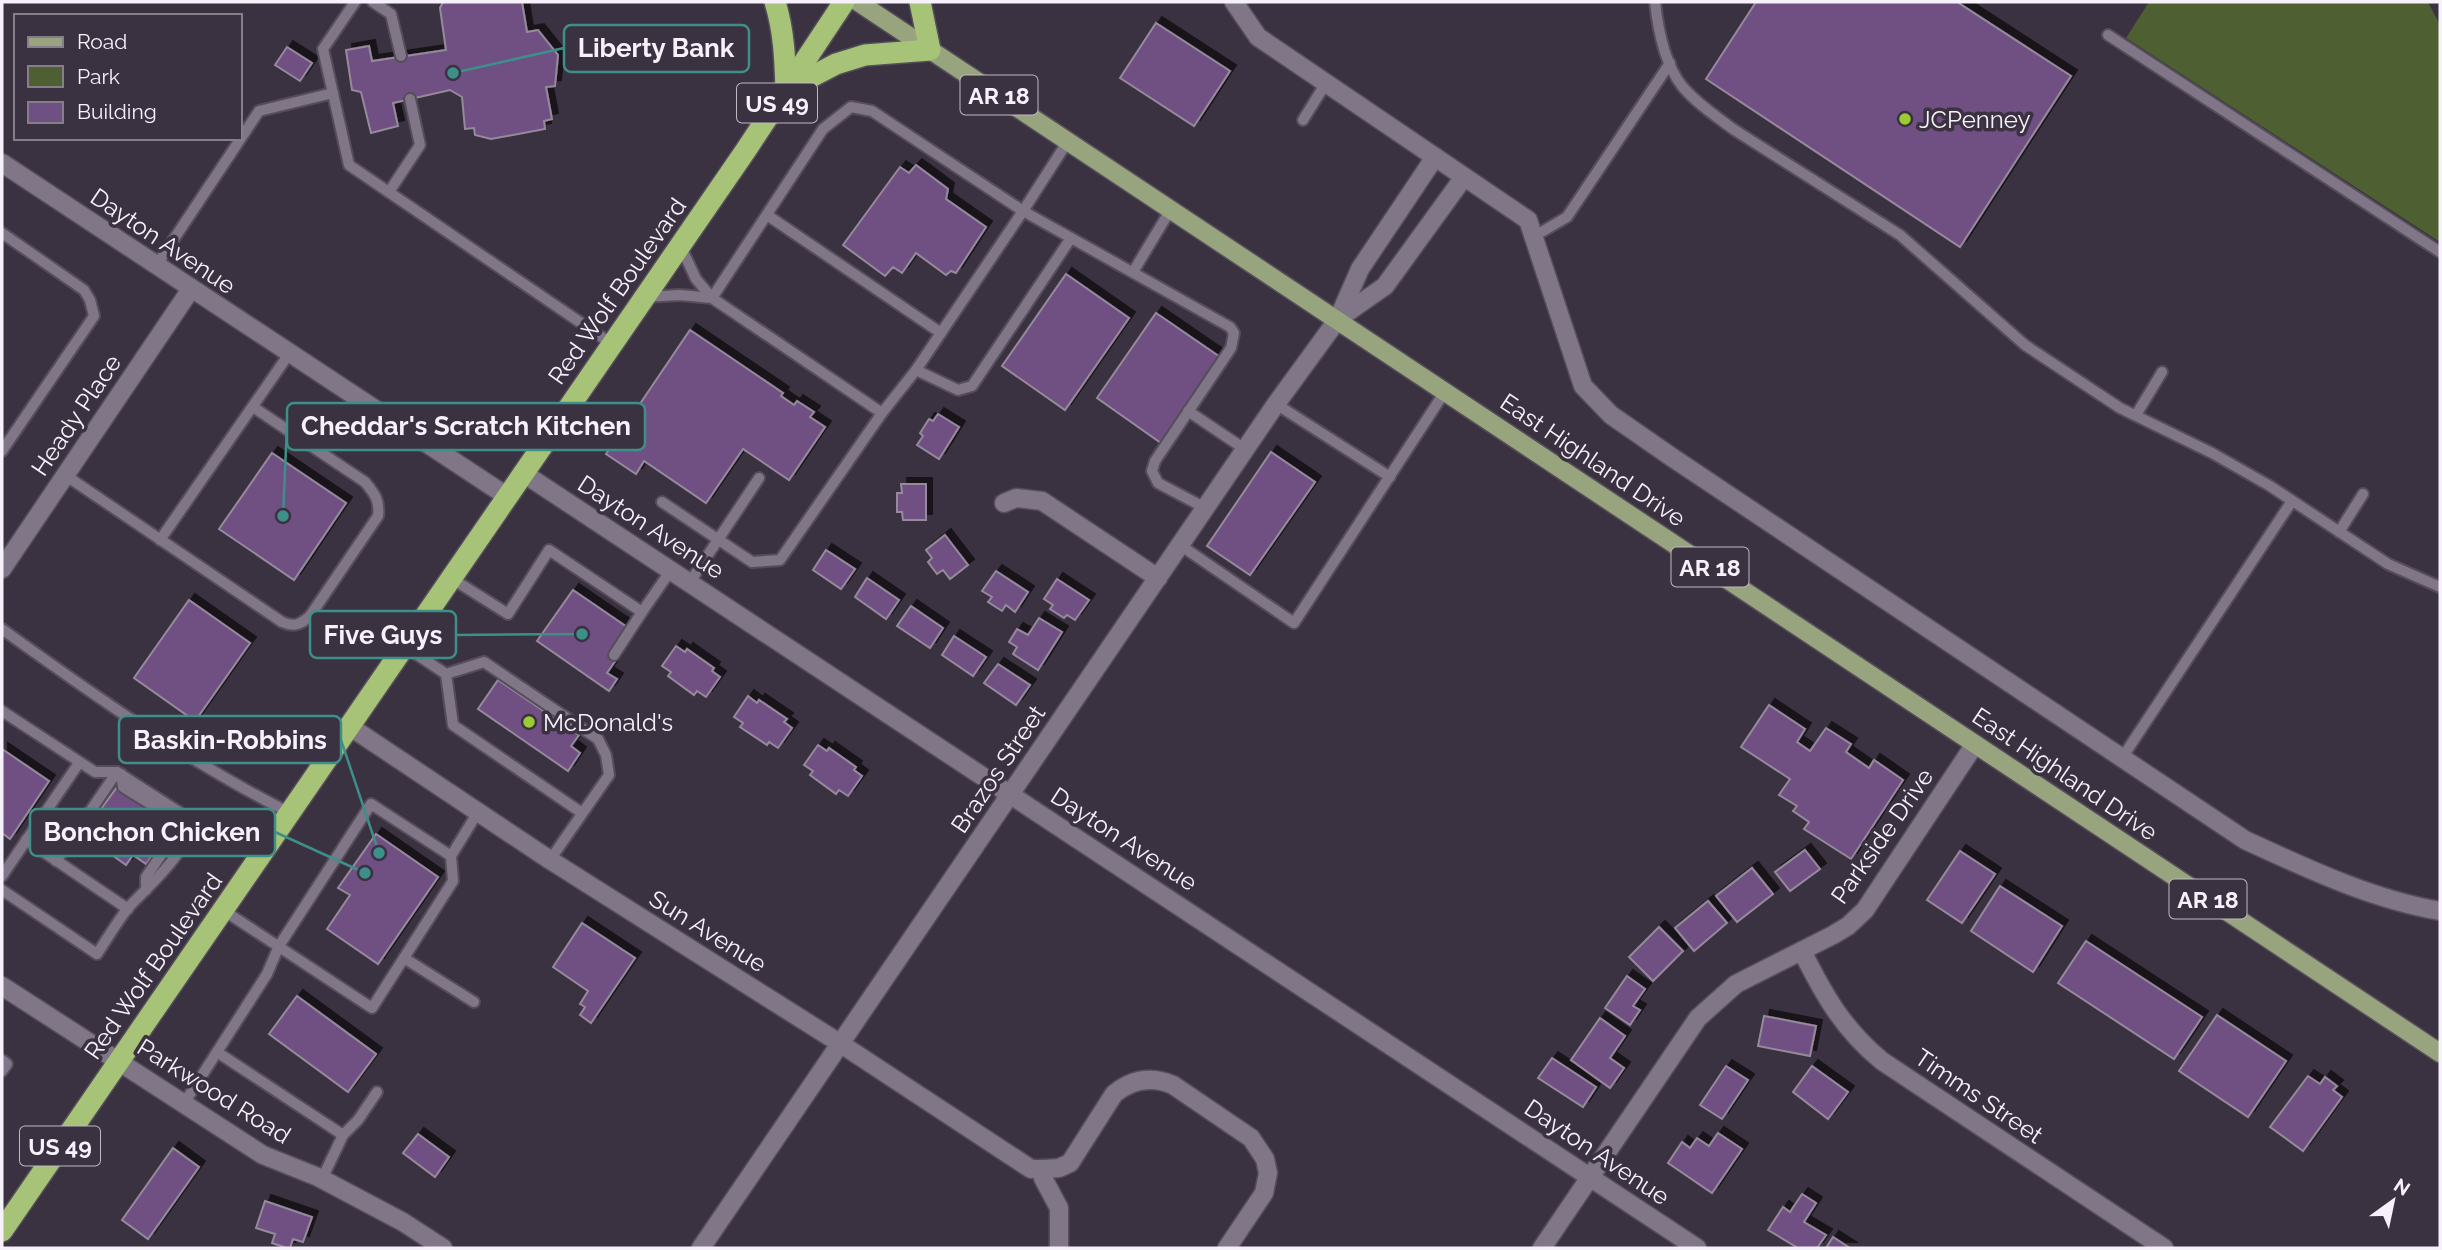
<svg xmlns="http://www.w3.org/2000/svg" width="2442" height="1250" font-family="Raleway,sans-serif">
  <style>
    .green { fill: #4e5f32 }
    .building { fill: #6f5083; stroke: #958a9c; stroke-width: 2; filter: url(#shadow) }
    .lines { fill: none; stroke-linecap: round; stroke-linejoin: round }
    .lane-casing { stroke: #554e5a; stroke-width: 14 }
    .street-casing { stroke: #554e5a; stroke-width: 21 }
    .primary-casing { stroke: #554e5a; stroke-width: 21 }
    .highway-casing { stroke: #554e5a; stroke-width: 24 }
    .lane { stroke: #807687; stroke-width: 10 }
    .street { stroke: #807687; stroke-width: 18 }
    .primary { stroke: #97a47d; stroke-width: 18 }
    .highway { stroke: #a6c377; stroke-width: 21 }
    .poi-dot { fill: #9bcb33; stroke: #3b3241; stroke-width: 2.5 }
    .labels { text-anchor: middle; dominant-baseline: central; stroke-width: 7; stroke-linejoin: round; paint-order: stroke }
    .shield { fill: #3b3241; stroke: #bfb8c3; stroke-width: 2 }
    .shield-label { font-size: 23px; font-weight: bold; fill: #f7f1fb }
    .poi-label { font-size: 24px; fill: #f7f1fb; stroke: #3b3241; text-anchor: start }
    .street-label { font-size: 24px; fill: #f7f1fb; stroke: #3b3241 }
    .leader { fill: none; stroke: #3d8f8a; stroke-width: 2.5 }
    .callout-dot { fill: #3d8f8a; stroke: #3b3241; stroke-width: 2.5 }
    .callout { fill: #3b3241; stroke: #3d8f8a; stroke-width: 2.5 }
    .callout-label { font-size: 26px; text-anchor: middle; font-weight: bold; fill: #f7f1fb }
  </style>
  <defs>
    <filter id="shadow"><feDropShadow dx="6" dy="-6" stdDeviation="0" flood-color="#0009"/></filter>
  </defs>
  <rect width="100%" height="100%" fill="#3b3241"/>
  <!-- green -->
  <path class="green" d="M2149,2H2428L2440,25V242L2126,38Z"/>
  <!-- building -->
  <g class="building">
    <path d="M443,2H522L527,32L538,30L558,55L555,86L546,87L552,119L544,121L545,129L491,139L475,135L474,128L465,129L462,97L450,90L393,103L398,126L371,133L361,92L352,90L346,50L369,46L372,61L446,50L440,8Z"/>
    <path d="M1756,2H1957L2071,76L1960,247L1706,79Z"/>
    <path d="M1156,23L1230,71L1194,126L1120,78Z"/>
    <path d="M287,47L312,63L300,81L275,65Z"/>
    <path d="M916,165L948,189L946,199L986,227L956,273L951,271L946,275L916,253L902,273L893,267L885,276L843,245L900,167L909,173Z"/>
    <path d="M1066,274L1129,318L1065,410L1002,366Z"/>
    <path d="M1156,313L1220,357L1161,443L1097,398Z"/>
    <path d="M690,330L783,393L781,396L794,405L797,401L814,412L810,417L825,427L789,480L743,449L706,503L644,461L636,474L606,454Z"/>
    <path d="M938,414L959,427L939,459L917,445L923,436L920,433L929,419L933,421Z"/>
    <path d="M1271,452L1315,482L1250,575L1207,546Z"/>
    <path d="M272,453L346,503L294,580L219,529Z"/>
    <path d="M901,484H926V520H903L902,512H897V493H902Z"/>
    <path d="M945,535L968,565L950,579L943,570L937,574L928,562L932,558L926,550Z"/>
    <path d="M826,550L855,569L841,589L813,570Z"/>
    <path d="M996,571L1028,592L1015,612L1006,605L1002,611L988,602L992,597L982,591Z"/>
    <path d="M867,578L899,600L886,619L855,597Z"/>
    <path d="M1057,579L1089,600L1075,620L1067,615L1064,618L1050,609L1053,605L1044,599Z"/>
    <path d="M573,590L627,627L608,654L616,660L607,673L617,679L609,691L537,641Z"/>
    <path d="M189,600L250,643L195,721L134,678Z"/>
    <path d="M911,606L943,628L930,648L897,626Z"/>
    <path d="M1039,618L1062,632L1038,670L1013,654L1017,647L1009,642L1017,629L1028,635Z"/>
    <path d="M954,636L986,657L973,676L942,655Z"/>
    <path d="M676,646L685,652L687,649L714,668L712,671L720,677L706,697L697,691L694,695L668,676L671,672L662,666Z"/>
    <path d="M998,664L1030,685L1016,705L984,683Z"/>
    <path d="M498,680L579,735L571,746L580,753L568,771L478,709Z"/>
    <path d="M748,696L757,703L759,700L787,719L784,722L792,728L778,748L769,742L767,745L740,727L743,723L734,717Z"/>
    <path d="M1769,705L1805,729L1797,742L1810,751L1826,728L1851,744L1846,752L1869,768L1874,760L1903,780L1851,859L1804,829L1809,822L1793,811L1797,806L1779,795L1790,779L1741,747Z"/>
    <path d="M818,745L827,751L829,748L856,767L854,770L862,776L848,796L839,790L836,794L810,775L813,771L804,765Z"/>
    <path d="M2,749L49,781L10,839L2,833Z"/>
    <path d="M117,787L173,826L146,864L133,855L126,865L83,834Z"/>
    <path d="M376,834L438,877L378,964L327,929L350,895L338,888Z"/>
    <path d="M1805,850L1820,869L1790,891L1775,872Z"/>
    <path d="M1960,851L1995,874L1962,923L1927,900Z"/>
    <path d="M1752,868L1773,894L1737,922L1716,896Z"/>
    <path d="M2000,886L2062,926L2033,972L1971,931Z"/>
    <path d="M1708,901L1727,923L1694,951L1675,928Z"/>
    <path d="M582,923L635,958L591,1023L580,1015L585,1007L580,1004L588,991L553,967Z"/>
    <path d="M1659,927L1683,951L1653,981L1629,957Z"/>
    <path d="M2086,941L2202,1017L2174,1059L2058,983Z"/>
    <path d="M1627,976L1645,989L1633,1006L1640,1010L1630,1025L1605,1008Z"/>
    <path d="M297,996L376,1054L348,1092L269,1034Z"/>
    <path d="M2217,1015L2286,1061L2248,1117L2179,1071Z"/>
    <path d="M1764,1016L1816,1026L1810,1056L1758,1046Z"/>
    <path d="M1600,1018L1625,1036L1610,1058L1624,1068L1610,1088L1571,1060Z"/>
    <path d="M1552,1058L1596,1087L1583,1107L1538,1078Z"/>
    <path d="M1726,1066L1748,1080L1722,1119L1700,1105Z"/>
    <path d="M1812,1066L1848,1092L1828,1119L1793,1092Z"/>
    <path d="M2308,1076L2320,1084L2325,1077L2337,1086L2333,1090L2342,1097L2303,1151L2270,1127Z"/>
    <path d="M1718,1133L1742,1149L1712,1193L1668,1163L1682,1142L1690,1148L1697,1138L1709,1146Z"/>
    <path d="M418,1134L449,1157L435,1177L403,1153Z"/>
    <path d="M173,1148L199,1167L148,1239L122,1220Z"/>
    <path d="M1802,1194L1816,1203L1804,1222L1826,1235L1817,1248H1798L1768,1230L1783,1207L1790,1212Z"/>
    <path d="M265,1201L312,1217L303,1242L293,1239L290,1248H287L272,1243L275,1234L256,1228Z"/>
    <path d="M1833,1237L1850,1248H1826Z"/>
  </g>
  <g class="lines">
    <defs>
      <g id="lane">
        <path d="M355,2L323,49L349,165L612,344"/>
        <path d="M373,2L391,14L401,56"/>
        <path d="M1655,2C1658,30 1664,63 1682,86C1696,103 1716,116 1733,129L1900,235L2025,345L2120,408L2212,453L2270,486L2388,564L2440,587"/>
        <path d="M2108,35L2440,252"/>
        <path d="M1303,120L1326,83"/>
        <path d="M1068,141L1023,211L1230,327L1234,333L1231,348L1155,461L1152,471L1158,483L1205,508"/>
        <path d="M389,192L420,145L410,99"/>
        <path d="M767,215L941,333"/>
        <path d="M2,233L84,290L90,300L94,316L2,451"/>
        <path d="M1533,237L1567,217L1670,63"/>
        <path d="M680,245L696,279L712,298L882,413L916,370L1023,211L872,111L851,107L823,129L712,298"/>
        <path d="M156,266L259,111L333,93"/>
        <path d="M1133,272L1171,209"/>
        <path d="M645,297L680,295L712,298"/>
        <path d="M916,370L958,390L972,386L1071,238"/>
        <path d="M1276,404L1390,477"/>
        <path d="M1188,411L1246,450"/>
        <path d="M2136,415L2162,372"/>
        <path d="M65,475L282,622C294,627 300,625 310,616L378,516C380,501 375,494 365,482L253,407"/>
        <path d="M662,502L752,562L780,560L882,413"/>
        <path d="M2339,532L2363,494"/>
        <path d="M160,540L289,354"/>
        <path d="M1180,545L1294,623L1446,390"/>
        <path d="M451,578L508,614L549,550L642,612L671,570"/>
        <path d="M690,582L759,478"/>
        <path d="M2,629C95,696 187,761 290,813"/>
        <path d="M404,646L446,674L484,662L598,739L606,755L609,775L550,860"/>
        <path d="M614,655L642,612"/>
        <path d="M446,674L453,725L582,813"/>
        <path d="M2,711L95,772H117L179,812C209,838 145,888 128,908C117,922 107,939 97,954L2,890"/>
        <path d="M2122,758L2292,501"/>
        <path d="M121,774L123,787L173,818L177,825L176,833L146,877V890"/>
        <path d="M26,840L128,909"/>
        <path d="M56,861L117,772"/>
        <path d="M2,876L79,763"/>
        <path d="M223,910L372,1008L453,881L451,856"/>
        <path d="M404,958L474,1002"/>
        <path d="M217,1052L343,1135"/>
        <path d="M2,1060L7,1064L2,1071"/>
        <path d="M183,1105L267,974L279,946L371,804L451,856L478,812"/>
        <path d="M322,1179L343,1135L358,1120L377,1092"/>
      </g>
      <g id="street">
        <path d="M1234,2L1258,37L1528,220L1583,386L1611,415L1673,458L2245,840C2308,869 2371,899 2440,911"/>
        <path d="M2,163L508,497"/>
        <path d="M1338,319L1385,286L1464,177"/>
        <path d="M523,473L1697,1248"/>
        <path d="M1004,503L1016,498L1042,501L1158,578"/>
        <path d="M2,569L191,289"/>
        <path d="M349,726L550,860L841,1044L1031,1169H1044"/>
        <path d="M1802,951C1824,995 1843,1029 1882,1061L2164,1248"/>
        <path d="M2,986L263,1155L318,1177L403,1222L443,1248"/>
        <path d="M701,1248L1276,404L1338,319L1360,269L1435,157"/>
        <path d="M1059,1248V1208L1043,1178L1044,1169L1059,1168L1070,1163L1114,1094C1132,1079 1152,1076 1173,1085L1251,1138L1265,1159L1268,1173L1264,1193L1227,1248"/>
        <path d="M1542,1248L1698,1018L1736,984L1833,935L1848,926L1865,910L1975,744"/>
      </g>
      <path id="primary" d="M858,2L2440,1053"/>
      <g id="highway">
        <path d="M775,2C784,31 785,59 786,90L836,64L865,55L930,50L920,2"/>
        <path d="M2,1231L746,150L844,2"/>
      </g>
    </defs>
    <!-- lane casing -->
    <use href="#lane" class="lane-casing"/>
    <!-- street casing -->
    <use href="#street" class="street-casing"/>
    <!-- primary casing -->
    <use href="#primary" class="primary-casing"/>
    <!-- highway casing -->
    <use href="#highway" class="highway-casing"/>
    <!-- lane -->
    <use href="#lane" class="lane"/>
    <!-- street -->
    <use href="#street" class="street"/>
    <!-- primary -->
    <use href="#primary" class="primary"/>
    <!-- highway -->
    <use href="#highway" class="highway"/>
  </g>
  <!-- markers -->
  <g class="poi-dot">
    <circle cx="1905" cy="119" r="7"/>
    <circle cx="529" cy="722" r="7"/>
  </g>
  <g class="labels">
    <!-- shield labels -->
    <g class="shield">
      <rect x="960.5" y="75.5" width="77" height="39" rx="5"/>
      <rect x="737" y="83.5" width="80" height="39" rx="5"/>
      <rect x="1671.5" y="547.5" width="77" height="39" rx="5"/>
      <rect x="2169.5" y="879.5" width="77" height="39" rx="5"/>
      <rect x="20" y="1126.5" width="80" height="39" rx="5"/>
    </g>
    <g class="shield-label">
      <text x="999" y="95">AR 18</text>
      <text x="777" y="103">US 49</text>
      <text x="1710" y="567">AR 18</text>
      <text x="2208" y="899">AR 18</text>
      <text x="60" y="1146">US 49</text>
    </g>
    <!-- poi labels -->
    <g class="poi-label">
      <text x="1919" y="119">JCPenney</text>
      <text x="543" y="722">McDonald's</text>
    </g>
    <!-- street labels -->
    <g class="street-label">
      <text transform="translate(163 241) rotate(34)">Dayton Avenue</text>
      <text transform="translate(617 291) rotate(-55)">Red Wolf Boulevard</text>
      <text transform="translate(76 415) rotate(-56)">Heady Place</text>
      <text transform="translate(1593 460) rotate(34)">East Highland Drive</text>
      <text transform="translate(651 527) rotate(33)">Dayton Avenue</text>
      <text transform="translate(998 769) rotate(-56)">Brazos Street</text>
      <text transform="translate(2065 774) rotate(34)">East Highland Drive</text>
      <text transform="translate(1882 836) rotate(-55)">Parkside Drive</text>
      <text transform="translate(1124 839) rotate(33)">Dayton Avenue</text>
      <text transform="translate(708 931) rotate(32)">Sun Avenue</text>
      <text transform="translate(153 966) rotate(-55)">Red Wolf Boulevard</text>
      <text transform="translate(214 1091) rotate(32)">Parkwood Road</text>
      <text transform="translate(1979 1096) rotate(34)">Timms Street</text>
      <text transform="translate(1597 1152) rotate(34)">Dayton Avenue</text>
    </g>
  </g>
  <!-- callouts -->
  <path class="leader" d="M453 73L564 48M283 516L287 426M582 634L456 635M379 853L341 740M365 873L275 832"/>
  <g class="callout-dot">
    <circle cx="453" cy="73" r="7"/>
    <circle cx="283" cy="516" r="7"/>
    <circle cx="582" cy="634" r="7"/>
    <circle cx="379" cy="853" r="7"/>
    <circle cx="365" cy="873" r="7"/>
  </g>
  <g class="callout">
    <rect x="564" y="25" width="185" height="47" rx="7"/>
    <rect x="287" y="403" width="358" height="47" rx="7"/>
    <rect x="310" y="611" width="146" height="47" rx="7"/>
    <rect x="119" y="716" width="222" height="47" rx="7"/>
    <rect x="30" y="809" width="245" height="47" rx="7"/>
  </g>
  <g class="callout-label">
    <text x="656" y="57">Liberty Bank</text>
    <text x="466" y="435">Cheddar's Scratch Kitchen</text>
    <text x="383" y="644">Five Guys</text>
    <text x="230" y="749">Baskin-Robbins</text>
    <text x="152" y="841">Bonchon Chicken</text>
  </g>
  <!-- border -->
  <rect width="2442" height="1250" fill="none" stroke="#f7f1fb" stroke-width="7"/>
  <!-- legend -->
  <rect x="14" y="14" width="228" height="126" fill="#3b3241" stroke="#867e8b" stroke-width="2"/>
  <rect x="28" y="37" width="35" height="10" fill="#97a47d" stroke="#867e8b" stroke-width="2"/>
  <text x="77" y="49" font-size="21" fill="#f7f1fb">Road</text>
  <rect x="28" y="66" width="35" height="21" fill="#4e5f32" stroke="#867e8b" stroke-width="2"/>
  <text x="77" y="84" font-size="21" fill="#f7f1fb">Park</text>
  <rect x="28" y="102" width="35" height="21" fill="#6f5083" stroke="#867e8b" stroke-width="2"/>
  <text x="77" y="119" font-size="21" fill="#f7f1fb">Building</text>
  <!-- north arrow -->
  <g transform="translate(2393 1201) rotate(33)" stroke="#3b3241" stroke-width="5" paint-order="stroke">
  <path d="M0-5L12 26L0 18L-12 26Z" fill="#f7f1fb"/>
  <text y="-10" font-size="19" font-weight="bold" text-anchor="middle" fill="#f7f1fb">N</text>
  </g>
</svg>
